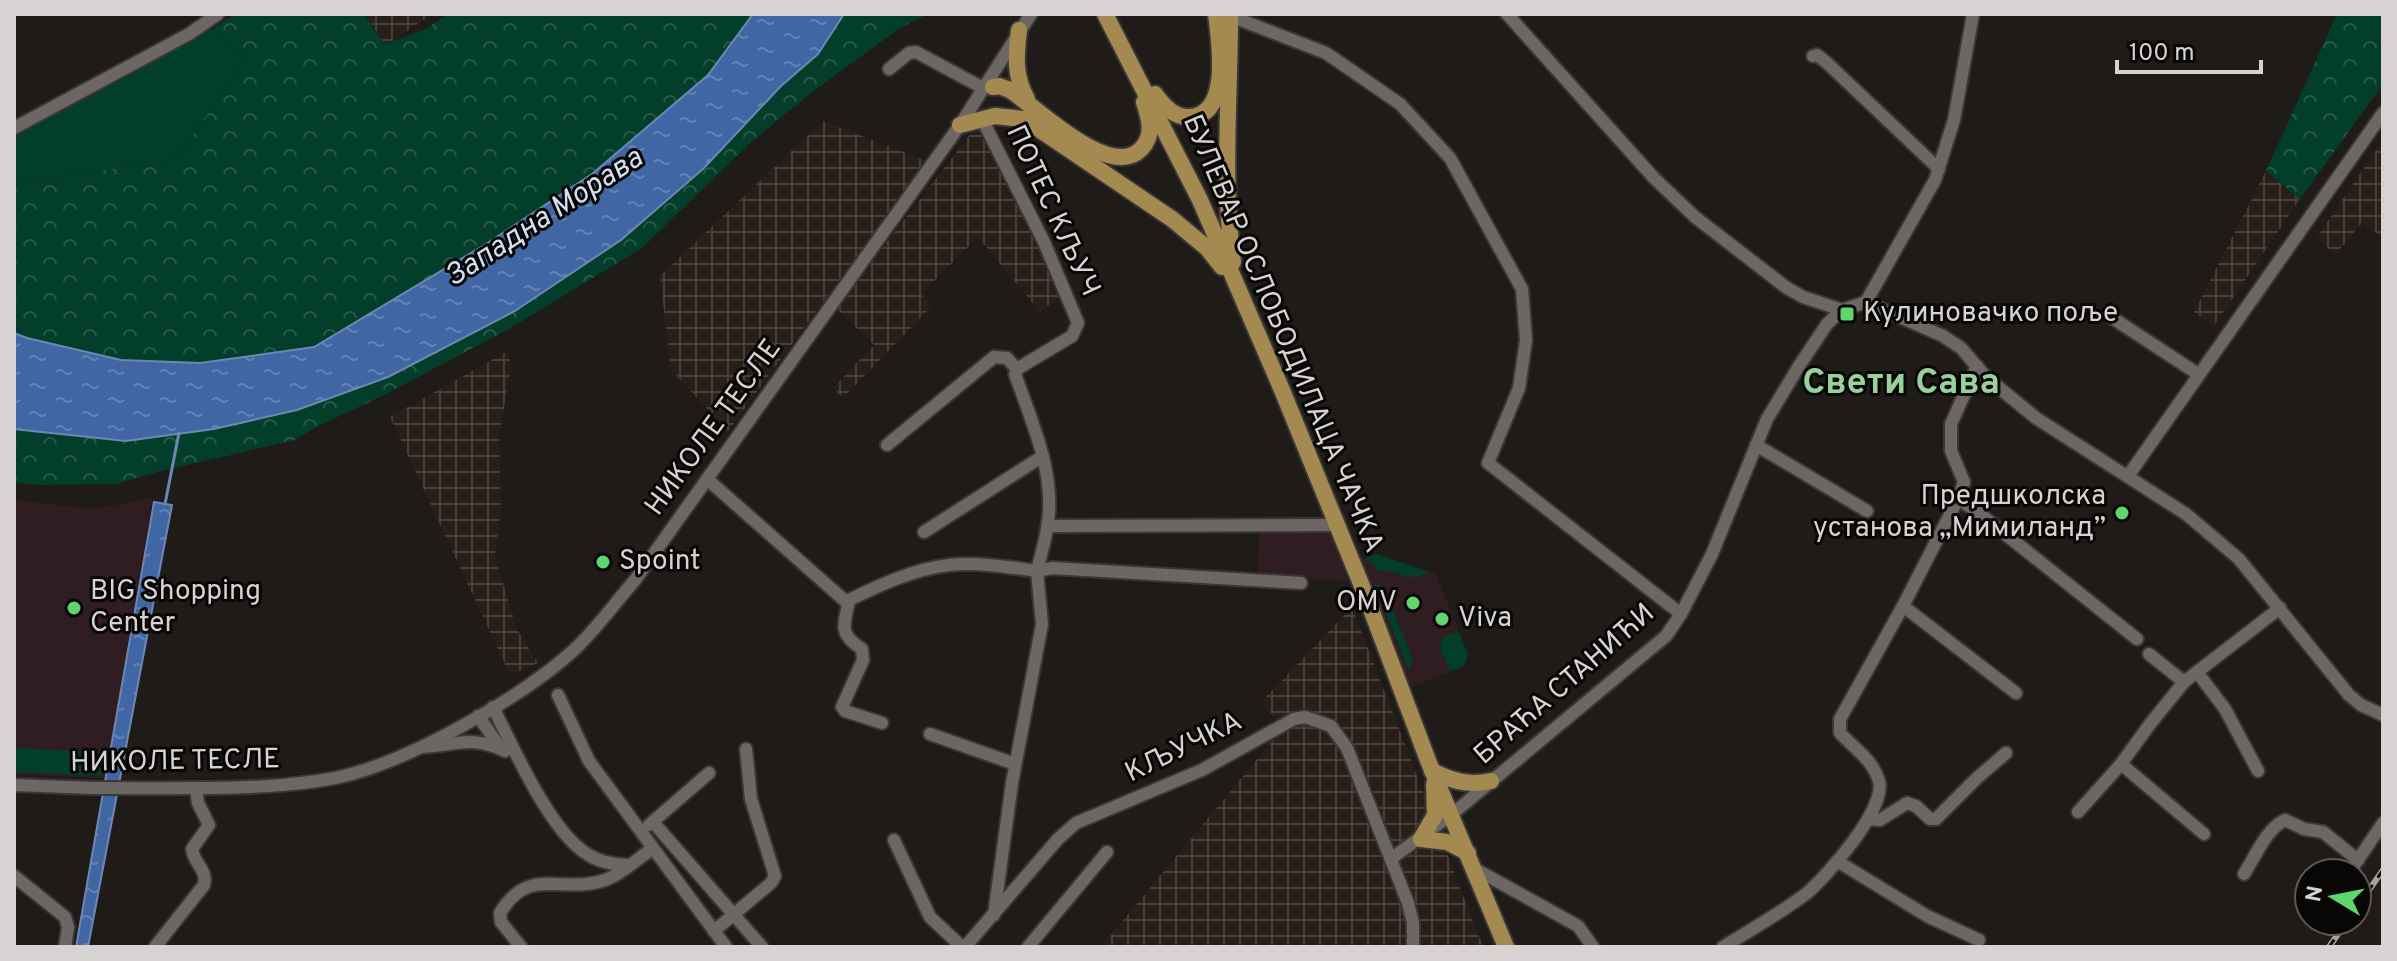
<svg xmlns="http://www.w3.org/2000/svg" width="2397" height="961" font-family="Overpass,sans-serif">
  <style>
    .commercial { fill: #301d21 }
    .industrial { fill: url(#industrial-grid) }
    .green { fill: #023e29 }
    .forest { fill: url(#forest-crowns) }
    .water { fill: url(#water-ripples); stroke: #6d87b2; stroke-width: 2 }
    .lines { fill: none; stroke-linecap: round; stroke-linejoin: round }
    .stream { stroke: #6d87b2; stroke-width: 3 }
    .minor-casing { stroke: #3a3736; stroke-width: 16 }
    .major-casing { stroke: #3a3736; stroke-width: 20 }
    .minor { stroke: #6c6764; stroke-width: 12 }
    .major { stroke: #a48951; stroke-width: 16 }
    .rail-casing { stroke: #a5a2a1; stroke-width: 6 }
    .rail { stroke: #080706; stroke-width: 3; stroke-dasharray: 9; stroke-linecap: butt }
    .poi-dot { fill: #5fd56b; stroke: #080706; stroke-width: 3 }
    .labels { text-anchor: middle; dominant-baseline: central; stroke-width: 6; stroke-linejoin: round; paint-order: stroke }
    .street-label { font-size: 28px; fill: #d6d3d2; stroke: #080706 }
    .poi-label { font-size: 28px; fill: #d6d3d2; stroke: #080706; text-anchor: start }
    .water-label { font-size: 30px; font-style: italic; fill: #d4dff1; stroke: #080706 }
    .district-label { font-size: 36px; font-weight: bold; fill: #96d299; stroke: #080706 }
  </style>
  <defs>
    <pattern id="industrial-grid" width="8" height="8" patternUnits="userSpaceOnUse" patternTransform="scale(2)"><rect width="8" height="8" fill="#291f19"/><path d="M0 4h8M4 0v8" fill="none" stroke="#473f3a"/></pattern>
    <pattern id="forest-crowns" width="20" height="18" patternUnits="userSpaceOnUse" patternTransform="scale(2)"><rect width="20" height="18" fill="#023e29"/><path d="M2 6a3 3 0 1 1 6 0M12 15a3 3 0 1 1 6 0" fill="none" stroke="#265947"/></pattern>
    <pattern id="water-ripples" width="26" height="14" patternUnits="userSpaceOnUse" patternTransform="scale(2)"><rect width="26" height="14" fill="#4067a4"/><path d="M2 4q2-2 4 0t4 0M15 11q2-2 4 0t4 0" fill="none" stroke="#6483b4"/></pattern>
  </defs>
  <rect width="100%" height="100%" fill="#1f1b19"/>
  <!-- commercial -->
  <g class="commercial">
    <path d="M152,498L106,778L14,775V500L94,509Z"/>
    <path d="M1259,526H1329L1348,581L1258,576Z"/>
    <path d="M1377,554L1436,574L1468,655L1464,666L1410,688L1361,560Z"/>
  </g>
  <!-- industrial -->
  <g class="industrial">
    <path d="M365,14H433L385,45Z"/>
    <path d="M982,119L1065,292L1040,312L978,237L921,294L932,306L843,398L833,388L874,345L836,308Z"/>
    <path d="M823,121L927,161L728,431L671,370L660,276Z"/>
    <path d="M2383,140V238L2362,223L2335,255L2317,237Z"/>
    <path d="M2266,171L2300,199L2214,326L2194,312Z"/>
    <path d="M508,351L511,367L499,437L501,509L495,557L517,629L538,663L510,675L390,417Z"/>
    <path d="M1352,607L1483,947H1101L1273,740L1274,717L1262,701Z"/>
  </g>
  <!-- green -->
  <g class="green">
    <path d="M213,29L245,58L177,159L14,184V128L189,34Z"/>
    <path d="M1377,554L1430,572C1400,585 1405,569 1379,571L1366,558Z"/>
    <path d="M1374,583L1384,588L1413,660L1409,671Z"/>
    <path d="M1459,632L1468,655L1464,666L1450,671L1440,648L1442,637Z"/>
    <path d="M14,748L103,752L102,776L14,772Z"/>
  </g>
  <!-- forest -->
  <g class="forest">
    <path d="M235,14H364L384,44L424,30L448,14H753L708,75L592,174L487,244L314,347L200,363L121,360L27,338L14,333V184L177,159L245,58L213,29Z"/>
    <path d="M844,14H928L900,28L812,92L750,143L642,248L507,330L380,397L316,427L295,440L161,471L116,484L39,485L14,482V429L126,441L297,410L388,377L621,240L703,169L781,86L818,54Z"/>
    <path d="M2337,14H2383V84L2300,199L2266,171Z"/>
  </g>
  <!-- water -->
  <g class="water">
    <path d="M753,14H844L818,54L781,86L703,169L621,240L515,311L388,377L297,410L214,429L126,441L14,429V333L27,338L121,360L200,363L314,347L486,244L592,174L708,75Z"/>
    <path d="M154,502L172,505L88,947H76Z"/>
  </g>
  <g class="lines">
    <!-- stream -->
    <path class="stream" d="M165,504L179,433"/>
    <defs>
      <g id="minor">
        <path d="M1507,14L1654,178L1695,217L1787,288L1803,297L1842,310"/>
        <path d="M1230,16L1326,53L1400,104L1450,158L1522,289L1526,340L1519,388L1488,463L1681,614"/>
        <path d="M1813,56L1817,55L1826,62L1939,169"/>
        <path d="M889,69L909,53L916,52L983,88"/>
        <path d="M982,119L1044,242L1078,323L1072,336L1017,369L1015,374C1032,423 1057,476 1047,528C1045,543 1040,557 1037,571L1052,568L1301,583"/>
        <path d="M14,128L189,34L218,14"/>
        <path d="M1866,302L1935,180L1954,120L1973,14"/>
        <path d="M2111,317L2198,374"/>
        <path d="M887,445L994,357L1007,358L1017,369"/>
        <path d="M1756,445L1867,511"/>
        <path d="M2128,476L2383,113"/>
        <path d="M707,479L844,600H849C880,585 914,569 949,565C977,562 1009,567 1037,571L1042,624L1012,783L994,915"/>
        <path d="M1958,499L1975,510L2137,639"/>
        <path d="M1048,526L1338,525"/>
        <path d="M924,532L1043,456"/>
        <path d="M849,600C844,626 838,634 862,649L863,660L842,707L845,711L882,723"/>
        <path d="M1903,606L2016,693"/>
        <path d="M2149,654L2184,682"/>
        <path d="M2197,672L2225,709L2258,771"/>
        <path d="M558,695L589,761L726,947"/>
        <path d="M493,707C513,747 549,830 587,854C599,862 614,865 629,865"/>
        <path d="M478,716L499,746"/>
        <path d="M930,734L1015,764"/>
        <path d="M423,747C456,745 473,735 505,751"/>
        <path d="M2121,764L2204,834"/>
        <path d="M14,785C73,788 131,789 190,788C239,788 287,787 335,778C405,764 523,697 575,649C597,628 615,603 635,580L960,125L1031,14"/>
        <path d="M2078,812L2121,764L2150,724L2184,682L2280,608"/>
        <path d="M1868,819L1880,820L1907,803L1916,806L1930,819H1936L1977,778L2006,753"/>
        <path d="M653,822L762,947"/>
        <path d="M649,825L709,773"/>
        <path d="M894,840L930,917L962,947"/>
        <path d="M1392,858L1451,815L1666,636L1681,614L1712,554L1767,419L1799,366L1827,324L1842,310L1866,302L1943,336L1961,348L1986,377L2036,418L2186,514L2239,559L2349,695L2361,705L2383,715"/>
        <path d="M1837,861L1927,916L1979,940"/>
        <path d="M1475,869L1578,926L1593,947"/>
        <path d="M2349,873L2383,823"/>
        <path d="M2244,874C2255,857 2266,829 2285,820L2304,829L2323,832L2358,860"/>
        <path d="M14,876L65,917L68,927L65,947"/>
        <path d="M714,931L771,883L775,876L751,799L746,749"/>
        <path d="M155,947L204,885C208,870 194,864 192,849L209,825L198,803L196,788"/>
        <path d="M521,947L501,922L500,913C530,864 561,895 605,880C622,874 637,859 652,849"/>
        <path d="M965,947L1058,839L1076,823L1202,770L1294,719L1305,717L1331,726L1347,748L1408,903L1413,923V947"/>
        <path d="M1028,947L1107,852"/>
        <path d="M1723,947C1750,930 1781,913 1807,893C1827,876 1887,808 1879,781C1873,760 1854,748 1840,733V719L1903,606L1958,499L1964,482L1951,451V424L1977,366"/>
      </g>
      <g id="major">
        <path d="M1105,14L1200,200L1282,390L1366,596L1429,763L1506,947"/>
        <path d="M1230,14C1230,97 1222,180 1233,262"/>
        <path d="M1019,30C1016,55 1014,76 1027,99"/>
        <path d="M993,87L999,86L1010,90C1037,108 1110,181 1141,149C1155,135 1149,118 1144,102"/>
        <path d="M1155,94C1164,106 1173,117 1189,117C1232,116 1219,40 1216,14"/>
        <path d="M960,125L995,116L1024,119L1172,219L1207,248L1222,267"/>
        <path d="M1432,771C1452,781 1469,786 1491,781"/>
        <path d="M1421,839L1435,815L1434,784"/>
        <path d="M1421,839L1447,842L1468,853"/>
      </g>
    </defs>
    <!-- minor casing -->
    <use href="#minor" class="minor-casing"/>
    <!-- major casing -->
    <use href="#major" class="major-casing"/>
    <!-- minor -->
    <use href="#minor" class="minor"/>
    <!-- major -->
    <use href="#major" class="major"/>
    <defs>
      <g id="rail">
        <path d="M2357,907L2383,870"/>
        <path d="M2329,947L2347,921"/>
      </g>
    </defs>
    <!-- rail casing -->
    <use href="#rail" class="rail-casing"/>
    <!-- rail -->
    <use href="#rail" class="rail"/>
  </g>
  <!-- markers -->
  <g class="poi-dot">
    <rect x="1839" y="306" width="16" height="16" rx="4"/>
    <circle cx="2122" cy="513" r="8"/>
    <circle cx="603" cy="562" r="8"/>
    <circle cx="1413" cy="603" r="8"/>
    <circle cx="74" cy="608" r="8"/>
    <circle cx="1442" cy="619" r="8"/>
  </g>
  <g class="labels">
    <!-- street labels -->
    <g class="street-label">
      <text transform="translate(1052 211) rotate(65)">ПОТЕС КЉУЧ</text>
      <text transform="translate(1282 334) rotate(67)">БУЛЕВАР ОСЛОБОДИЛАЦА ЧАЧКА</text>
      <text transform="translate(714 428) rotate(-54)">НИКОЛЕ ТЕСЛЕ</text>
      <text transform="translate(1565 685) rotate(-41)">БРАЋА СТАНИЋИ</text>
      <text transform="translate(1184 748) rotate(-26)">КЉУЧКА</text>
      <text transform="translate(175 762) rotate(-1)">НИКОЛЕ ТЕСЛЕ</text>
    </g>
    <!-- poi labels -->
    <g class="poi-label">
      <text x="1863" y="314">Кулиновачко поље</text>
      <text x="2106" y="497" text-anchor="end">Предшколска<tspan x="2106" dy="32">установа „Мимиланд”</tspan></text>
      <text x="619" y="562">Spoint</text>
      <text x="90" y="592">BIG Shopping<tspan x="90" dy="32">Center</tspan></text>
      <text x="1397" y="603" text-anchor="end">OMV</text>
      <text x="1458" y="619">Viva</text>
    </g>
    <!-- water labels -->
    <g class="water-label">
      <text transform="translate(545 218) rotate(-33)">Западна Морава</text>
    </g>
    <!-- district labels -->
    <g class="district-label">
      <text x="1901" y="384">Свети Сава</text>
    </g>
  </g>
  <!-- border -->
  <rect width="2397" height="961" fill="none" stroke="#d6d3d2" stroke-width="32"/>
  <!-- north arrow -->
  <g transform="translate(2333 897) rotate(280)"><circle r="38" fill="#080706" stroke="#5a5958" stroke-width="2"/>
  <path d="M0-6L14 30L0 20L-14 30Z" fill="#5fd56b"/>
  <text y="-12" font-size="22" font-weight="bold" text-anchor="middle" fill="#d6d3d2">N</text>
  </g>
  <!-- scale -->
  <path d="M2117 60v12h144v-12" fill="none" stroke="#d6d3d2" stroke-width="4"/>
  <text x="2129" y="60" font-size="24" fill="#d6d3d2" stroke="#080706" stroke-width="6" paint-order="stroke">100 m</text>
</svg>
